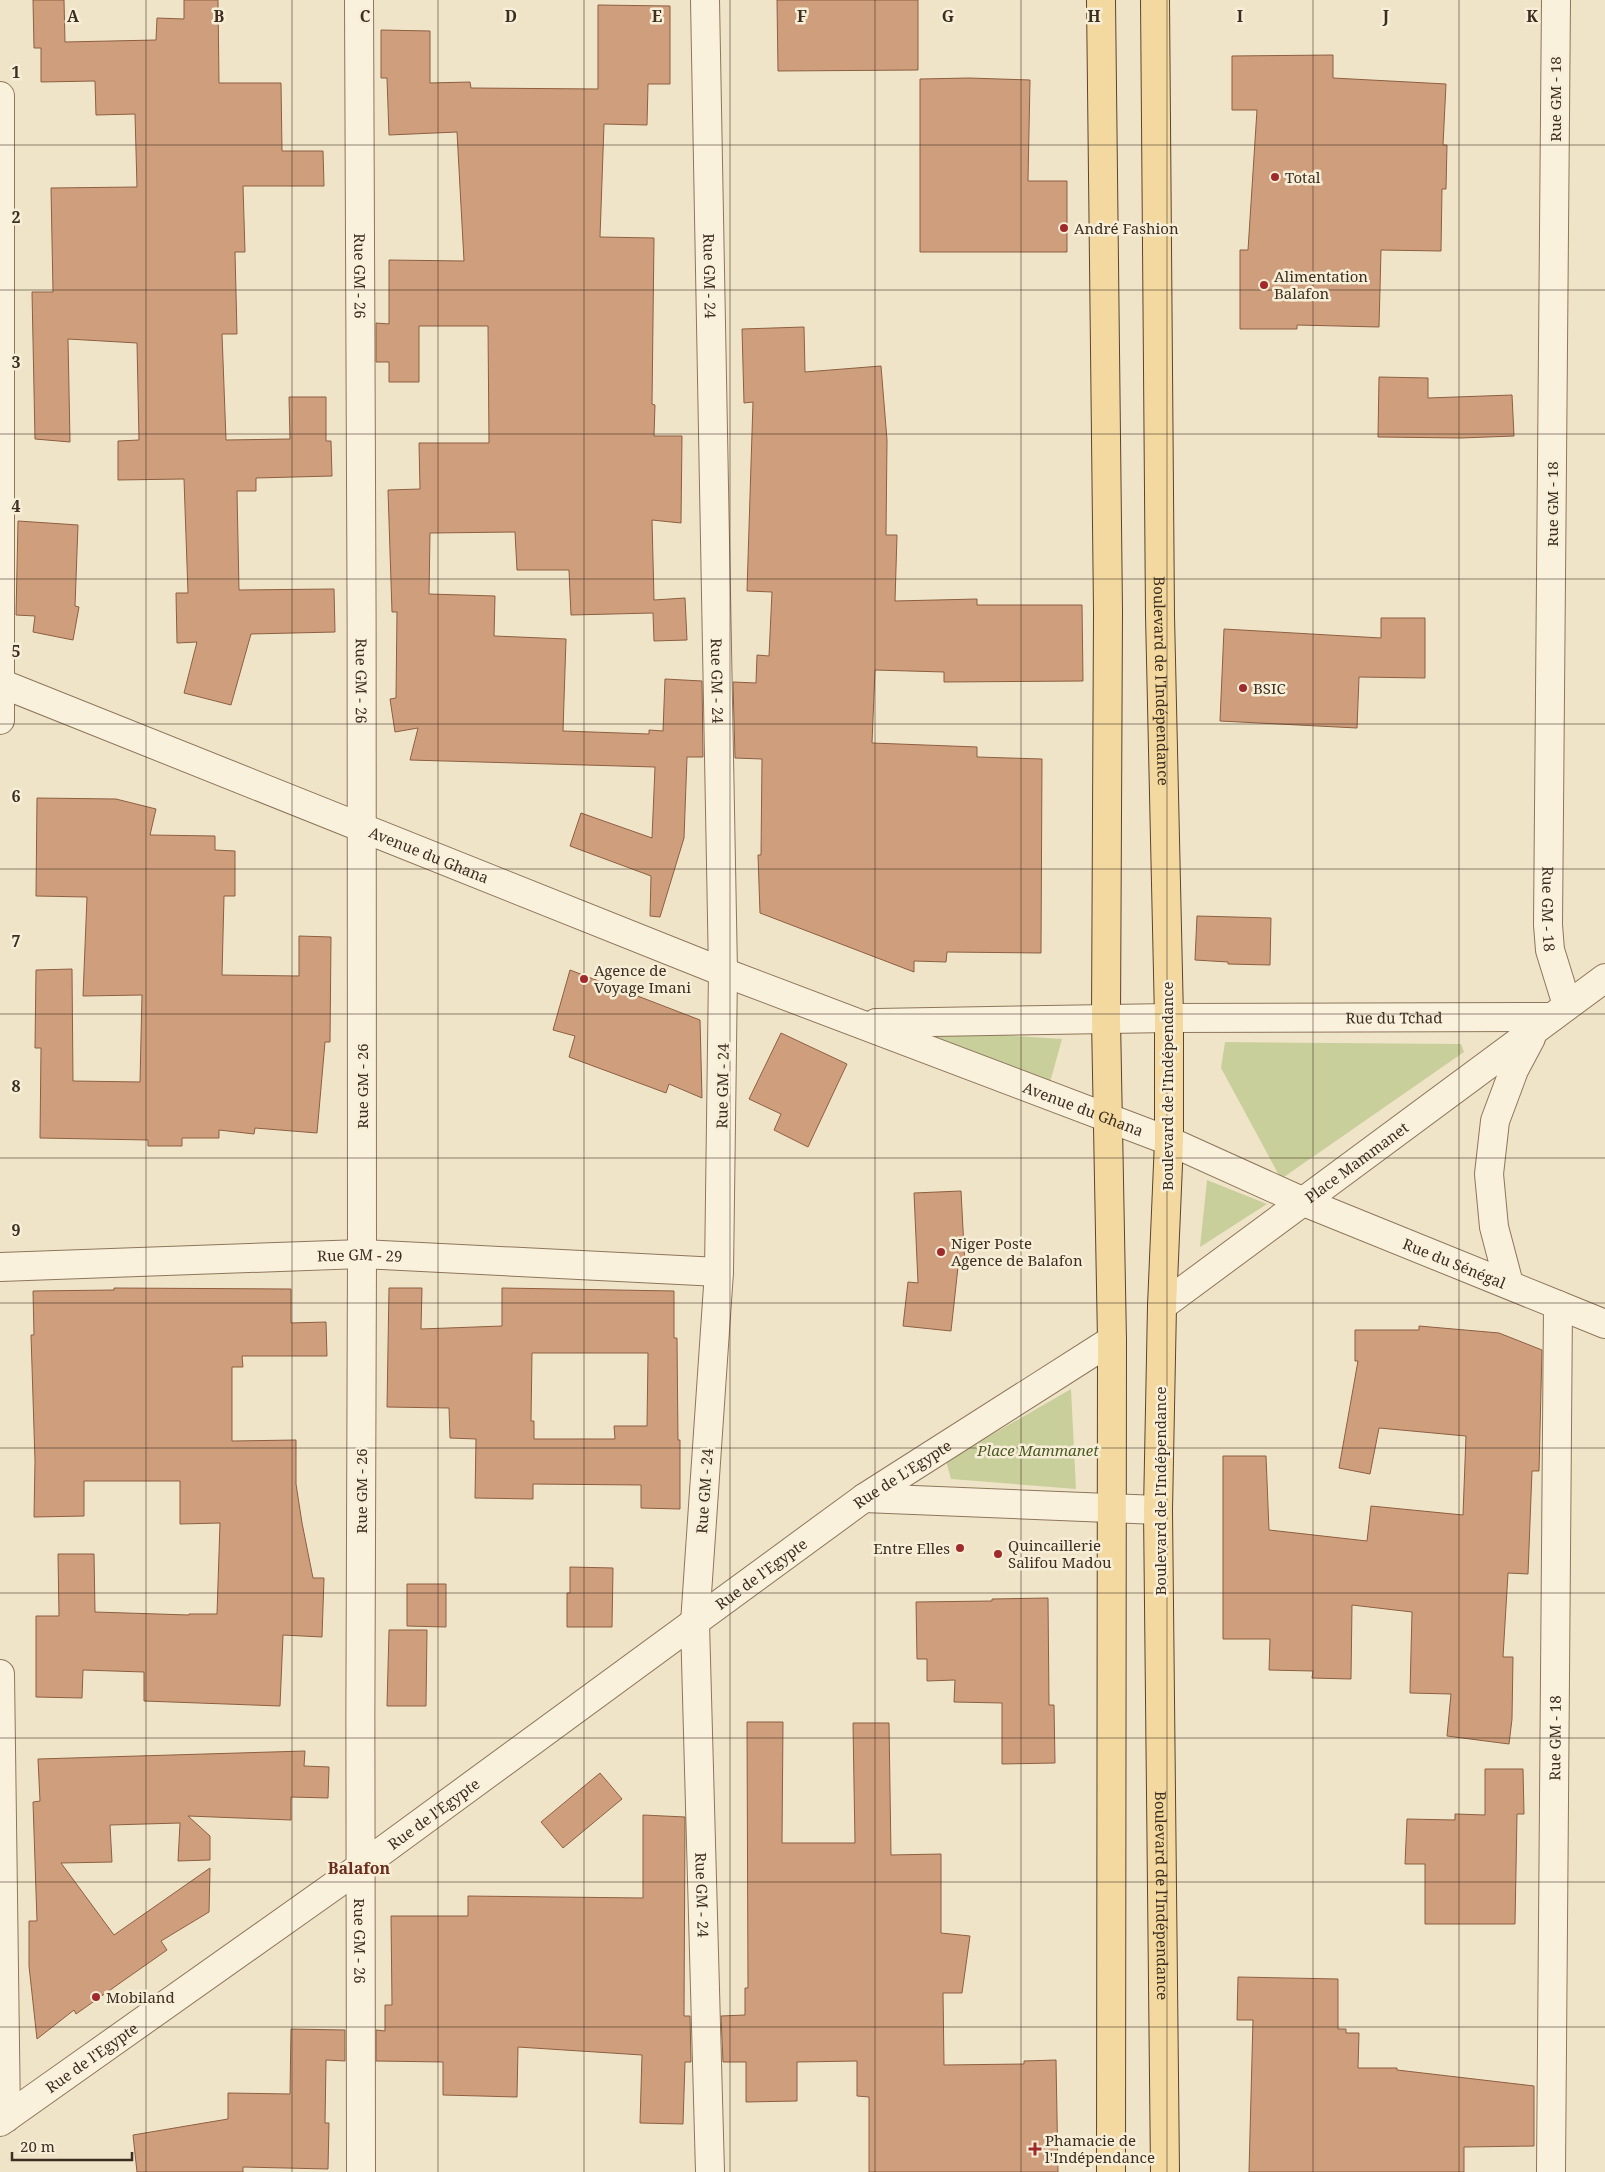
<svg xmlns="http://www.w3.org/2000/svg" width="1605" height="2172" font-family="'Noto Serif',serif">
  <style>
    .green { fill: #c9cf9b }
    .building { fill: #cf9f7d; stroke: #8d5f41; fill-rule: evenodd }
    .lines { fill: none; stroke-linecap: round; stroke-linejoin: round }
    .minor-casing { stroke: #8d765c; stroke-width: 30 }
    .major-casing { stroke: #5b4430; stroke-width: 30 }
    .minor { stroke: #faf1dc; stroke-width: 28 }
    .major { stroke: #f3d9a0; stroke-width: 28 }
    .grid { fill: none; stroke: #3d2e20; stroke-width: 1; stroke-opacity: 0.55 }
    .poi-dot { fill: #9e2a2b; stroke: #f7eed8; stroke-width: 2 }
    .labels { text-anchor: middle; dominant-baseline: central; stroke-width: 5; stroke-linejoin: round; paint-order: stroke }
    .street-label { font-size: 15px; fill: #3d2e20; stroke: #f7eed8 }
    .poi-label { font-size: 15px; fill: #3d2e20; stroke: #f7eed8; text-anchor: start }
    .park-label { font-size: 15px; font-style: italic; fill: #4d5a26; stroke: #f7eed8 }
    .neighbourhood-label { font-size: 16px; font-weight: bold; fill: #6b2e1e; stroke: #f7eed8 }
    .grid-label { font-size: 16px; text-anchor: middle; font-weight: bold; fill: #3d2e20; stroke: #f7eed8; stroke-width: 5; stroke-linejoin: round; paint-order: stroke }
  </style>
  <rect width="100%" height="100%" fill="#f0e4c8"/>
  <!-- green -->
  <g class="green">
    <path d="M935,1031L1062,1039L1049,1086L932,1042Z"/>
    <path d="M1225,1042L1461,1044L1464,1052L1281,1179L1221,1068Z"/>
    <path d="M1207,1180L1267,1204L1200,1247Z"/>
    <path d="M1071,1389L1076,1489L951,1479L946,1461Z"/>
  </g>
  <!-- building -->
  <g class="building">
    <path d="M33,0H64L65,42L156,40L157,18L184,19V0H218L219,83H281L282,151H323L324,186H243L245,252H235L237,334H222L226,440L290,439L289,397H326V441H331L332,476L256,478V491H237L239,590L334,589L335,632L251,634L231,705L184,693L197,642L177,643L176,593H188L184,479L118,480V441L139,440L137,343L68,339L70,442L35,439L32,292H53L51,188L137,187L135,114L96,115L95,81L41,82V48H34Z"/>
    <path d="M777,0H918V70L778,71Z"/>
    <path d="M598,5L670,6V84H648L647,125L604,124L600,237L654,238L652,404L655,405L654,436H682L681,523L652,520L654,600L685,598L687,640L654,641L653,613L571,615L569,570H517L515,532L430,533L429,594L495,596L494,636L566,639L563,731L649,734V730L663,731L665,679L702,681L703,757H687L684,838L660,917L650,916L651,876L570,846L581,813L652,838L655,767L410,760L418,728L395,732L390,699L396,698L397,612H392L388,490L420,489L419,443H489L488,326H419V382H389V362H376V323L389,324V260L464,261L457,132L389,135L387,78H381V30L430,31V83L470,82L471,88L598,89Z"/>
    <path d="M1333,55V78L1446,84L1443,145H1447L1446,189H1442L1441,251L1381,250L1379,327L1297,325V329H1240V250H1248L1257,110H1232V56Z"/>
    <path d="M969,78L1030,80L1028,181H1067V252H920V79Z"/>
    <path d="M804,327L805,372L881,366L887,440L886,535H897L895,601L977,599V605H1082L1083,681L944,682V672L875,670L872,743L977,747V757L1042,759L1041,953L947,952L946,962L914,961V972L760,913L758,855H761L762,759L735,758L733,682L756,683L757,655L769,656L772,592L747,591L753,402L744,403L742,329Z"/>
    <path d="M1379,377L1428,378V398L1512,395L1514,436L1461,438L1378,437Z"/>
    <path d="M18,521L78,525L75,606L79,607L73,640L33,632L35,616L16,615Z"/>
    <path d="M1381,618H1425V678L1359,677L1357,728L1220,721L1224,629L1381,638Z"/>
    <path d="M37,798L116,799L156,809L150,835L215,836V850L235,851V896H224L222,975L299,976V936L331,937L330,1042H325L317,1133L255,1128L254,1134L219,1130V1138H182V1146H148V1140L40,1138L41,1048H35L36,970L72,969L73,1081L140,1082L142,995L83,996L87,897L36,896Z"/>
    <path d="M1197,916L1271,918L1270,965L1228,964V962L1195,960Z"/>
    <path d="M570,970L700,1020L702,1098L669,1084L666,1093L569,1057L575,1036L553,1030Z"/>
    <path d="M781,1033L847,1064L808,1147L774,1130L781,1114L749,1099Z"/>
    <path d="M961,1191L965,1267H958L951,1331L903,1326L908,1282L918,1283L914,1193Z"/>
    <path d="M114,1288L291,1289V1323L326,1322L327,1356H242L243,1367H232V1441L296,1440V1484L302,1523L313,1578H324L322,1637L283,1635L280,1706L144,1701V1672L83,1670L82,1698L36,1697V1616H59L58,1554H94L95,1612L189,1615V1614H217L220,1523L180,1524V1481H84V1516L34,1517L35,1461L31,1335H34L33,1291L114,1290Z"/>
    <path d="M389,1288H422L421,1329L502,1326V1288L674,1291V1338H677L678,1440H680V1509L641,1508V1485L533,1484V1499L475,1498L476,1439L450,1438L449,1408L387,1407ZM532,1353H648L647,1426H614L615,1439H534V1421H531Z"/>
    <path d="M1419,1326L1499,1333L1542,1350L1539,1471H1532L1528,1574L1508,1573L1503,1657H1513L1512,1719L1509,1744L1447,1736L1451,1694L1410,1693L1412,1612L1352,1605L1351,1679L1312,1678L1313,1671L1269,1670L1270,1639H1223V1456H1266L1269,1530L1367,1541L1371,1506L1463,1515L1466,1436L1379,1428L1370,1474L1339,1468L1358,1361H1355V1330H1419Z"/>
    <path d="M570,1567L613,1568L612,1627H567V1593H570Z"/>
    <path d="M407,1584H446V1627L407,1626Z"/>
    <path d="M1048,1598L1049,1705H1054L1055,1763L1002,1764V1703L954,1702L955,1680L927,1681V1659H917L916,1602L992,1601V1599Z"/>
    <path d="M389,1630H427L426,1706H387Z"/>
    <path d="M747,1722H783L782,1843H855L853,1723H889L891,1855L941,1854V1933L970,1936L962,1993H943L944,2065L1024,2064V2061L1056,2060L1058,2172H869V2097L857,2096V2061L797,2062V2101L746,2102V2062H723L721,2016L745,2015V1988H748Z"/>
    <path d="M305,1751L304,1766L329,1767L328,1798L291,1797V1820L188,1816L210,1836V1860L178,1861L180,1823L110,1825L112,1862L61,1863L114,1935L210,1868L209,1912L161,1941L167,1950L76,2014L74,2010L37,2039L29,1966V1921H37L33,1802L40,1801L38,1759Z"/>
    <path d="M1485,1769H1523L1524,1814H1517L1515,1924H1425V1864H1405L1407,1819L1455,1820V1814L1485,1815Z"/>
    <path d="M600,1773L622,1799L563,1848L541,1822Z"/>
    <path d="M643,1815L685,1817L684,2016H690L691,2062H685L683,2124L640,2123L642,2055L518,2047L517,2097L443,2095V2062L376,2061V2030L385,2031V2005H392L391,1916H468V1896L643,1898Z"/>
    <path d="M1238,1977L1338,1979V2029H1346V2033H1359L1358,2068H1397V2070L1534,2086V2146L1464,2147V2172H1249L1253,2020H1237Z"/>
    <path d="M291,2029L345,2030V2061L326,2060L325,2123H329L328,2169L243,2167V2172H137L133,2135L228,2119V2093L290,2094Z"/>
  </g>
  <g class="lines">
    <defs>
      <g id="minor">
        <path id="s1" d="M359,0C361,418 363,837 362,1255C361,1561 359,1866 361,2172"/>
        <path id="s2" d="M705,0L723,972L719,1272L695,1623L710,2172"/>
        <path id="s3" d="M1556,0L1548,925L1550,950L1567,1005"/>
        <path d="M0,96V720"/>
        <path id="s4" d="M0,683L723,972L1169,1141L1304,1202L1605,1324"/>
        <path id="s5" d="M876,1023L1169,1018L1552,1017"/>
        <path id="s6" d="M0,1267L362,1254L719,1272"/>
        <path d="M1509,1284L1494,1227L1489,1174L1495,1121L1514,1070L1531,1038"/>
        <path id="s7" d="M1162,1306L1605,978"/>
        <path d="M864,1498L1158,1510"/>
        <path d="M0,1674L6,2118"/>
        <path id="s8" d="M0,2122L359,1868L864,1498L1112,1340"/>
        <path id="s9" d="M1551,2172L1558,1305"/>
      </g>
      <g id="major">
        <path d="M1101,0L1108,612L1106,1020L1112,1340L1111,2172"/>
        <path id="s10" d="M1155,0L1160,615L1169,1018V1141L1162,1306L1158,1510L1165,2172"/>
      </g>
    </defs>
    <!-- minor casing -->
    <use href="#minor" class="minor-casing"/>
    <!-- major casing -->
    <use href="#major" class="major-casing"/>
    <!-- minor -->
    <use href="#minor" class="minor"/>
    <!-- major -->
    <use href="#major" class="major"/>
  </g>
  <!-- grid -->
  <path class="grid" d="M146,0V2172M292,0V2172M438,0V2172M584,0V2172M730,0V2172M875,0V2172M1021,0V2172M1167,0V2172M1313,0V2172M1459,0V2172M0,145H1605M0,290H1605M0,434H1605M0,579H1605M0,724H1605M0,869H1605M0,1014H1605M0,1158H1605M0,1303H1605M0,1448H1605M0,1593H1605M0,1738H1605M0,1882H1605M0,2027H1605"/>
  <!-- markers -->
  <g class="poi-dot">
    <circle cx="1275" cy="177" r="5"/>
    <circle cx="1064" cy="228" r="5"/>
    <circle cx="1264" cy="285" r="5"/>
    <circle cx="1243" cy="688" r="5"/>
    <circle cx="584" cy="979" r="5"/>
    <circle cx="941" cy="1252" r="5"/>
    <circle cx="960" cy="1548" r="5"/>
    <circle cx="998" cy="1554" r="5"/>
    <circle cx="96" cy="1997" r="5"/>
    <path d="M1032.5 2141.5h5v5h5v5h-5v5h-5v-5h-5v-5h5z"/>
  </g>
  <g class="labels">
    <!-- street labels -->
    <g class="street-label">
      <text transform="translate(1555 99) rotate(-90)">Rue GM - 18</text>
      <text stroke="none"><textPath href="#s1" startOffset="276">Rue GM - 26</textPath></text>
      <text stroke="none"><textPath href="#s2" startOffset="276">Rue GM - 24</textPath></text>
      <text transform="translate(1552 504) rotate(-90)">Rue GM - 18</text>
      <text stroke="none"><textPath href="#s1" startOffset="681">Rue GM - 26</textPath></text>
      <text stroke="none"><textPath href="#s2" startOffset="681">Rue GM - 24</textPath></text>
      <text stroke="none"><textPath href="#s10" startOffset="681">Boulevard de l'Indépendance</textPath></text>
      <text stroke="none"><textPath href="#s4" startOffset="462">Avenue du Ghana</textPath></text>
      <text stroke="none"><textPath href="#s3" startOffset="909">Rue GM - 18</textPath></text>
      <text stroke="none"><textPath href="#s5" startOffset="518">Rue du Tchad</textPath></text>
      <text transform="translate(362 1086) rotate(-90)">Rue GM - 26</text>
      <text transform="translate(722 1086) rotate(-89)">Rue GM - 24</text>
      <text transform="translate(1167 1086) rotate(-90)">Boulevard de l'Indépendance</text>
      <text stroke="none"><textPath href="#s4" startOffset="1164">Avenue du Ghana</textPath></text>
      <text stroke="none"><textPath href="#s7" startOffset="242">Place Mammanet</textPath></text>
      <text stroke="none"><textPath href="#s6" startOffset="360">Rue GM - 29</textPath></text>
      <text stroke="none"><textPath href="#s4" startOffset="1566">Rue du Sénégal</textPath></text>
      <text stroke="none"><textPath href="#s8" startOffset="1111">Rue de L'Egypte</textPath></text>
      <text transform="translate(361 1491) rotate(-90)">Rue GM - 26</text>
      <text transform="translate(704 1491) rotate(-86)">Rue GM - 24</text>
      <text transform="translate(1160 1491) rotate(-90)">Boulevard de l'Indépendance</text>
      <text stroke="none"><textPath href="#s8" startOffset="938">Rue de l'Egypte</textPath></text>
      <text stroke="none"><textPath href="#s9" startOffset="434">Rue GM - 18</textPath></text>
      <text stroke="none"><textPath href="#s8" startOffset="532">Rue de l'Egypte</textPath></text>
      <text stroke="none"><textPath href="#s2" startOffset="1896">Rue GM - 24</textPath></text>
      <text stroke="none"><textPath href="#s10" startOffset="1896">Boulevard de l'Indépendance</textPath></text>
      <text stroke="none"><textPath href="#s1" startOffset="1941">Rue GM - 26</textPath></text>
      <text stroke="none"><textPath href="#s8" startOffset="112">Rue de l'Egypte</textPath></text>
    </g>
    <!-- poi labels -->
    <g class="poi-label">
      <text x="1285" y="177">Total</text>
      <text x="1074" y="228">André Fashion</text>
      <text x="1274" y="276">Alimentation<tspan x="1274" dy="17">Balafon</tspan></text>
      <text x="1253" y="688">BSIC</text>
      <text x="594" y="970">Agence de<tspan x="594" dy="17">Voyage Imani</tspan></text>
      <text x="951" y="1243">Niger Poste<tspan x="951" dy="17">Agence de Balafon</tspan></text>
      <text x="1008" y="1545">Quincaillerie<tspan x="1008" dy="17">Salifou Madou</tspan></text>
      <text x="950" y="1548" text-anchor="end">Entre Elles</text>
      <text x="106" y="1997">Mobiland</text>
      <text x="1045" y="2140">Phamacie de<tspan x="1045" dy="17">l'Indépendance</tspan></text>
    </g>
    <!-- park labels -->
    <g class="park-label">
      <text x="1038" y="1450">Place Mammanet</text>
    </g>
    <!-- neighbourhood labels -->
    <g class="neighbourhood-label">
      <text x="359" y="1868">Balafon</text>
    </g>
  </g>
  <g class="grid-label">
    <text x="73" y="22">A</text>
    <text x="219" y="22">B</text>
    <text x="365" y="22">C</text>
    <text x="511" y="22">D</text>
    <text x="657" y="22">E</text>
    <text x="802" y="22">F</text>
    <text x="948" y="22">G</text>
    <text x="1094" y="22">H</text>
    <text x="1240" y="22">I</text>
    <text x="1386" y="22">J</text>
    <text x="1532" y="22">K</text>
    <text x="16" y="78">1</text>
    <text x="16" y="223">2</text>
    <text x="16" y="368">3</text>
    <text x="16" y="512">4</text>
    <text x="16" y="657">5</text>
    <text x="16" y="802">6</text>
    <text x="16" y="947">7</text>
    <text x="16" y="1092">8</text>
    <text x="16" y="1236">9</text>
  </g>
  <!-- scale -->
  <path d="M12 2152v8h120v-8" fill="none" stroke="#3d2e20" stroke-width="2.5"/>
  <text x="20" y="2152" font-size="15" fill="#3d2e20" stroke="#f7eed8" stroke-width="4" paint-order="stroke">20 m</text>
</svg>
